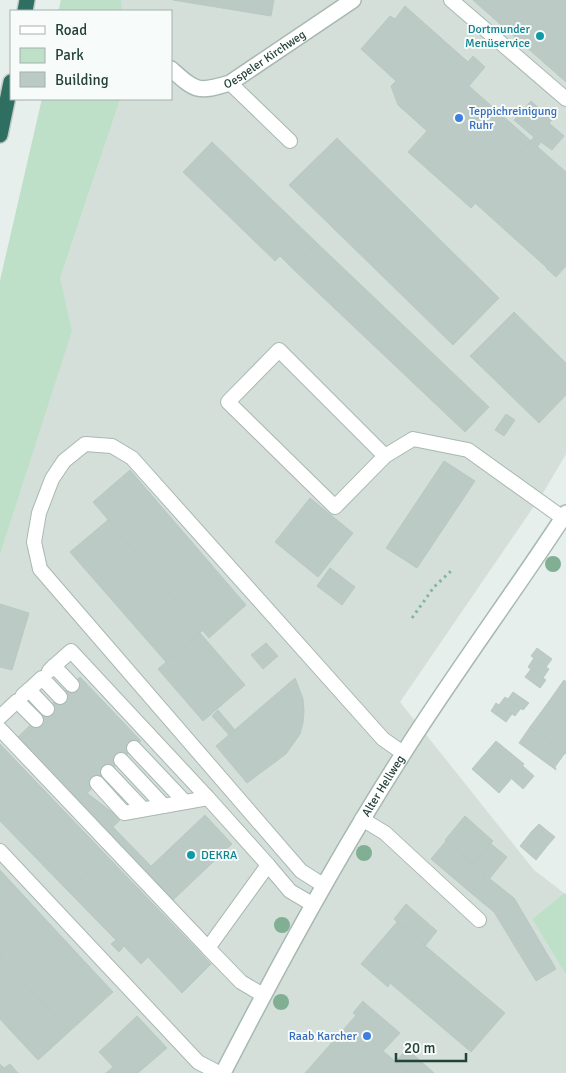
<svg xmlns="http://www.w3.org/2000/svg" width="566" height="1073" font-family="Signika,sans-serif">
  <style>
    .built { fill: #d4dfda }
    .green { fill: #bfe0c8 }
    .building { fill: #bbcac4; stroke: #b8c9c2 }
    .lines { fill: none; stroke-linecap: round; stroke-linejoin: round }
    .service-casing { stroke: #a8b8b2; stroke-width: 16 }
    .minor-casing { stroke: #a8b8b2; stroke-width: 18 }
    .tertiary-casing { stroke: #a8b8b2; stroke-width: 18 }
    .motorway-casing { stroke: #c2cac8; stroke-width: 18 }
    .path { stroke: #86b3a5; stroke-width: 3; stroke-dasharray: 2.5 4; stroke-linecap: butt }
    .service { stroke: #fff; stroke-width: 14 }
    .minor { stroke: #fff; stroke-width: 15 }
    .tertiary { stroke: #fff; stroke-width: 15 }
    .motorway { stroke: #2f6f62; stroke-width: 15 }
    .tree { fill: #80af93 }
    .culture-dot { fill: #0f9aa8; stroke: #f7fbf9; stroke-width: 2 }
    .shop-dot { fill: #3f7fe0; stroke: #f7fbf9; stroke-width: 2 }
    .labels { text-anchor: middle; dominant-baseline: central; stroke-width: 4; stroke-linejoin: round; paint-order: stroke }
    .culture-label { font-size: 12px; fill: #0d838f; stroke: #f7fbf9; text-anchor: end }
    .street-label { font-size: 12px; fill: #24423a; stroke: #f7fbf9 }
    .shop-label { font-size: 12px; fill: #366cbe; stroke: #f7fbf9; text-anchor: start }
  </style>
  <rect width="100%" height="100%" fill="#e6efeb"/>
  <!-- built -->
  <path class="built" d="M61,0H566V454L543,493L400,702L534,870L564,893L532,919L566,975V1073H0V281L42,99H171V11H58Z"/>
  <!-- green -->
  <g class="green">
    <path d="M61,0H121L122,11H59Z"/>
    <path d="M42,99H120L60,278L72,331L0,554V281Z"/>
    <path d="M564,893L566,894V975L532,919Z"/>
  </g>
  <!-- building -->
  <g class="building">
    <path d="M173,0H274L271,16Z"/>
    <path d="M473,0H505L491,16Z"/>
    <path d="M505,0H566V82L491,16Z"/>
    <path d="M405,6L468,62L473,56L485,67L469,86L531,141L471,208L408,152L427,131L398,105L391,86L396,81L361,49L390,16L395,19Z"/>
    <path d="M531,101L552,120L549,123L564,136L552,150L541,142L537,147L531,141L534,137L514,120Z"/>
    <path d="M337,138L499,298L453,345L289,185Z"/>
    <path d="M531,141L566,172V244L546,267L475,203Z"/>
    <path d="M212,142L317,243L293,269L280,256L275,261L183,172Z"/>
    <path d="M317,243L489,407L465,432L293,269Z"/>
    <path d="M566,244V266L556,277L546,268Z"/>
    <path d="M514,312L566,363V395L539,423L470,356Z"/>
    <path d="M506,414L515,420L504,436L495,430Z"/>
    <path d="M444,461L475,481L417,568L386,548Z"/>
    <path d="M130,470L246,605L209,638L93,502Z"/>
    <path d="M310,498L353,533L318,577L275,542Z"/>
    <path d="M108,520L202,631L166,662L70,552Z"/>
    <path d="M330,568L355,587L342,605L317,586Z"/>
    <path d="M0,604L29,613L12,670L0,667Z"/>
    <path d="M200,633L245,685L203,721L158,669Z"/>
    <path d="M266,643L278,656L263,669L251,655Z"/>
    <path d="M537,648L552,659L546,667L531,656Z"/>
    <path d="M534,658L549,669L543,678L528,667Z"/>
    <path d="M531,669L546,680L540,688L525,677Z"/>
    <path d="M80,677L141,741L78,802L17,738Z"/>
    <path d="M295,678L303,699L304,711L303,723L300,734L286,754L247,783L216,746Z"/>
    <path d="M564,680L566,682V717L547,704Z"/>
    <path d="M513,692L529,703L523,710L508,699Z"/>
    <path d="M505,697L521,708L515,716L499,705Z"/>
    <path d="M496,703L512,714L506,722L491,711Z"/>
    <path d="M547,704L566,717V754L530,727Z"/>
    <path d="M218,710L235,730L229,735L212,716Z"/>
    <path d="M530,727L565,753L555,767L556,770L519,743Z"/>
    <path d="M496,741L524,764L499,793L472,769Z"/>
    <path d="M0,744L20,765L0,784Z"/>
    <path d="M20,765L107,856L69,892L0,821V784Z"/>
    <path d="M523,766L534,776L523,789L512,779Z"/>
    <path d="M87,793L121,819L113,827L151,866L144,872L78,802Z"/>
    <path d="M205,815L232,844L173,900L146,871Z"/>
    <path d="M465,816L493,841L473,864L445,840Z"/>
    <path d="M539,824L555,837L548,845L532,831Z"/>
    <path d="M532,831L548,845L536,860L520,846Z"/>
    <path d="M446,841L485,875L471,893L431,859Z"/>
    <path d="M490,843L507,857L490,878L473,864Z"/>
    <path d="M107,856L211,964L182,993L148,957L141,964L124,946L119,952L111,944L116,940L69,892Z"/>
    <path d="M0,870L85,962L42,1002L0,957Z"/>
    <path d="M485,875L514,898L556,969L536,981L494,912L471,893Z"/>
    <path d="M406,904L437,931L425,946L394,919Z"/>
    <path d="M397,922L505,1013L471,1052L390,983L388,987L361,964Z"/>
    <path d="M0,957L42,1002L11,1031L0,1019Z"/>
    <path d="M85,962L113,992L69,1032L42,1002Z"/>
    <path d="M363,1001L366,1004L356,1015L353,1013Z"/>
    <path d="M42,1002L69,1032L38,1060L11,1031Z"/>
    <path d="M366,1004L400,1033L383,1051L371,1040L342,1073H305Z"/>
    <path d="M137,1016L167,1048L138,1073H119L99,1052Z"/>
    <path d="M371,1040L383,1051L409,1073H342Z"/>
    <path d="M407,1049L434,1073H409L396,1061Z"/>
    <path d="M0,1064L4,1068L10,1064L18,1073H0Z"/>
    <path d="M113,1067L119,1073H106Z"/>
  </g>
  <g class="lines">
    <defs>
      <g id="service">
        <path d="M451,0L566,99"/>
        <path d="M230,83L290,141"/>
        <path d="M385,456L279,350L228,402L335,507L385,456L413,439L468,450L563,518"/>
        <path d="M54,666L71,651L208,798"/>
        <path d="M49,671L54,666L72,685"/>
        <path d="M29,690L42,678L60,697"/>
        <path d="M23,695L29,690L47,709"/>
        <path d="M0,717L17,701L36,720"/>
        <path d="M0,729L208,948"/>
        <path d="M134,748L185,802"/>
        <path d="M121,760L164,806"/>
        <path d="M108,772L143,809"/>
        <path d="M97,783L124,813L208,798L268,865"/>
        <path d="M362,819L385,833L479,920"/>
        <path d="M0,851L198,1062L219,1073"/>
        <path d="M323,885L301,871L40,569L34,542L39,513L52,479L64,461L85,444L112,446L132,458L383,739L403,753"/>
        <path d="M263,995L241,982L208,948L268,865L290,891L312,904"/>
      </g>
      <g id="minor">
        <path id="s1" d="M171,69C196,91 197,93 230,83L353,0"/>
      </g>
      <g id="tertiary">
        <path id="s2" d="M223,1073C279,964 337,857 403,754C455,672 513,594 566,513"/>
      </g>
      <g id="motorway">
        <path d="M25,11L27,0"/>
        <path d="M0,135L11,82"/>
      </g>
    </defs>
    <!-- service casing -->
    <use href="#service" class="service-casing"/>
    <!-- minor casing -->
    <use href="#minor" class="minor-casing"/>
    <!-- tertiary casing -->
    <use href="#tertiary" class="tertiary-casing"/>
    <!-- motorway casing -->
    <use href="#motorway" class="motorway-casing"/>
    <!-- path -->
    <path class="path" d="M412,618L434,587L451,571"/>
    <!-- service -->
    <use href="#service" class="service"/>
    <!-- minor -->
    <use href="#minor" class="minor"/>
    <!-- tertiary -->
    <use href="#tertiary" class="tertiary"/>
    <!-- motorway -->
    <use href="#motorway" class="motorway"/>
  </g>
  <!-- trees -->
  <g class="tree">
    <circle cx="553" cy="564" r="8"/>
    <circle cx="364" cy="853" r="8"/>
    <circle cx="282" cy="925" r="8"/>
    <circle cx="281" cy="1002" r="8"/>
  </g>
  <!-- markers -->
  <g class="culture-dot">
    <circle cx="540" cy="36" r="5"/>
    <circle cx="191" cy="855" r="5"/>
  </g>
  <g class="shop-dot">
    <circle cx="459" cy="118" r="5"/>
    <circle cx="367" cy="1036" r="5"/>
  </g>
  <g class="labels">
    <!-- culture labels -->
    <g class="culture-label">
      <text x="530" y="29">Dortmunder<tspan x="530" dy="14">Menüservice</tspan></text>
      <text x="201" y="855" text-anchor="start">DEKRA</text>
    </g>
    <!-- street labels -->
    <g class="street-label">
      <text stroke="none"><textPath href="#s1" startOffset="108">Oespeler Kirchweg</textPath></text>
      <text stroke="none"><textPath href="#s2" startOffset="329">Alter Hellweg</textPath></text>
    </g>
    <!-- shop labels -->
    <g class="shop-label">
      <text x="469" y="111">Teppichreinigung<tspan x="469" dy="14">Ruhr</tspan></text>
      <text x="357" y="1036" text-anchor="end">Raab Karcher</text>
    </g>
  </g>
  <!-- legend -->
  <rect x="10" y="10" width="162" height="90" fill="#f7fbf9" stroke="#a3b1ad"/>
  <rect x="20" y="26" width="25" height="8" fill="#ffffff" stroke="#a3b1ad"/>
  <text x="55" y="35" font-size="15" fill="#24423a">Road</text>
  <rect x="20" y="48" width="25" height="15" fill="#bfe0c8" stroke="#a3b1ad"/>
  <text x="55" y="60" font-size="15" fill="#24423a">Park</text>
  <rect x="20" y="72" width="25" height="15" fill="#bbcac4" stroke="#a3b1ad"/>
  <text x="55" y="85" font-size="15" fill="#24423a">Building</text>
  <!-- scale -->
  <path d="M396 1053v8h70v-8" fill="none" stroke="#24423a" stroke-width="2.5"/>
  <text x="404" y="1053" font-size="15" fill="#24423a" stroke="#f7fbf9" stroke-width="4" paint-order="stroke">20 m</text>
</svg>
